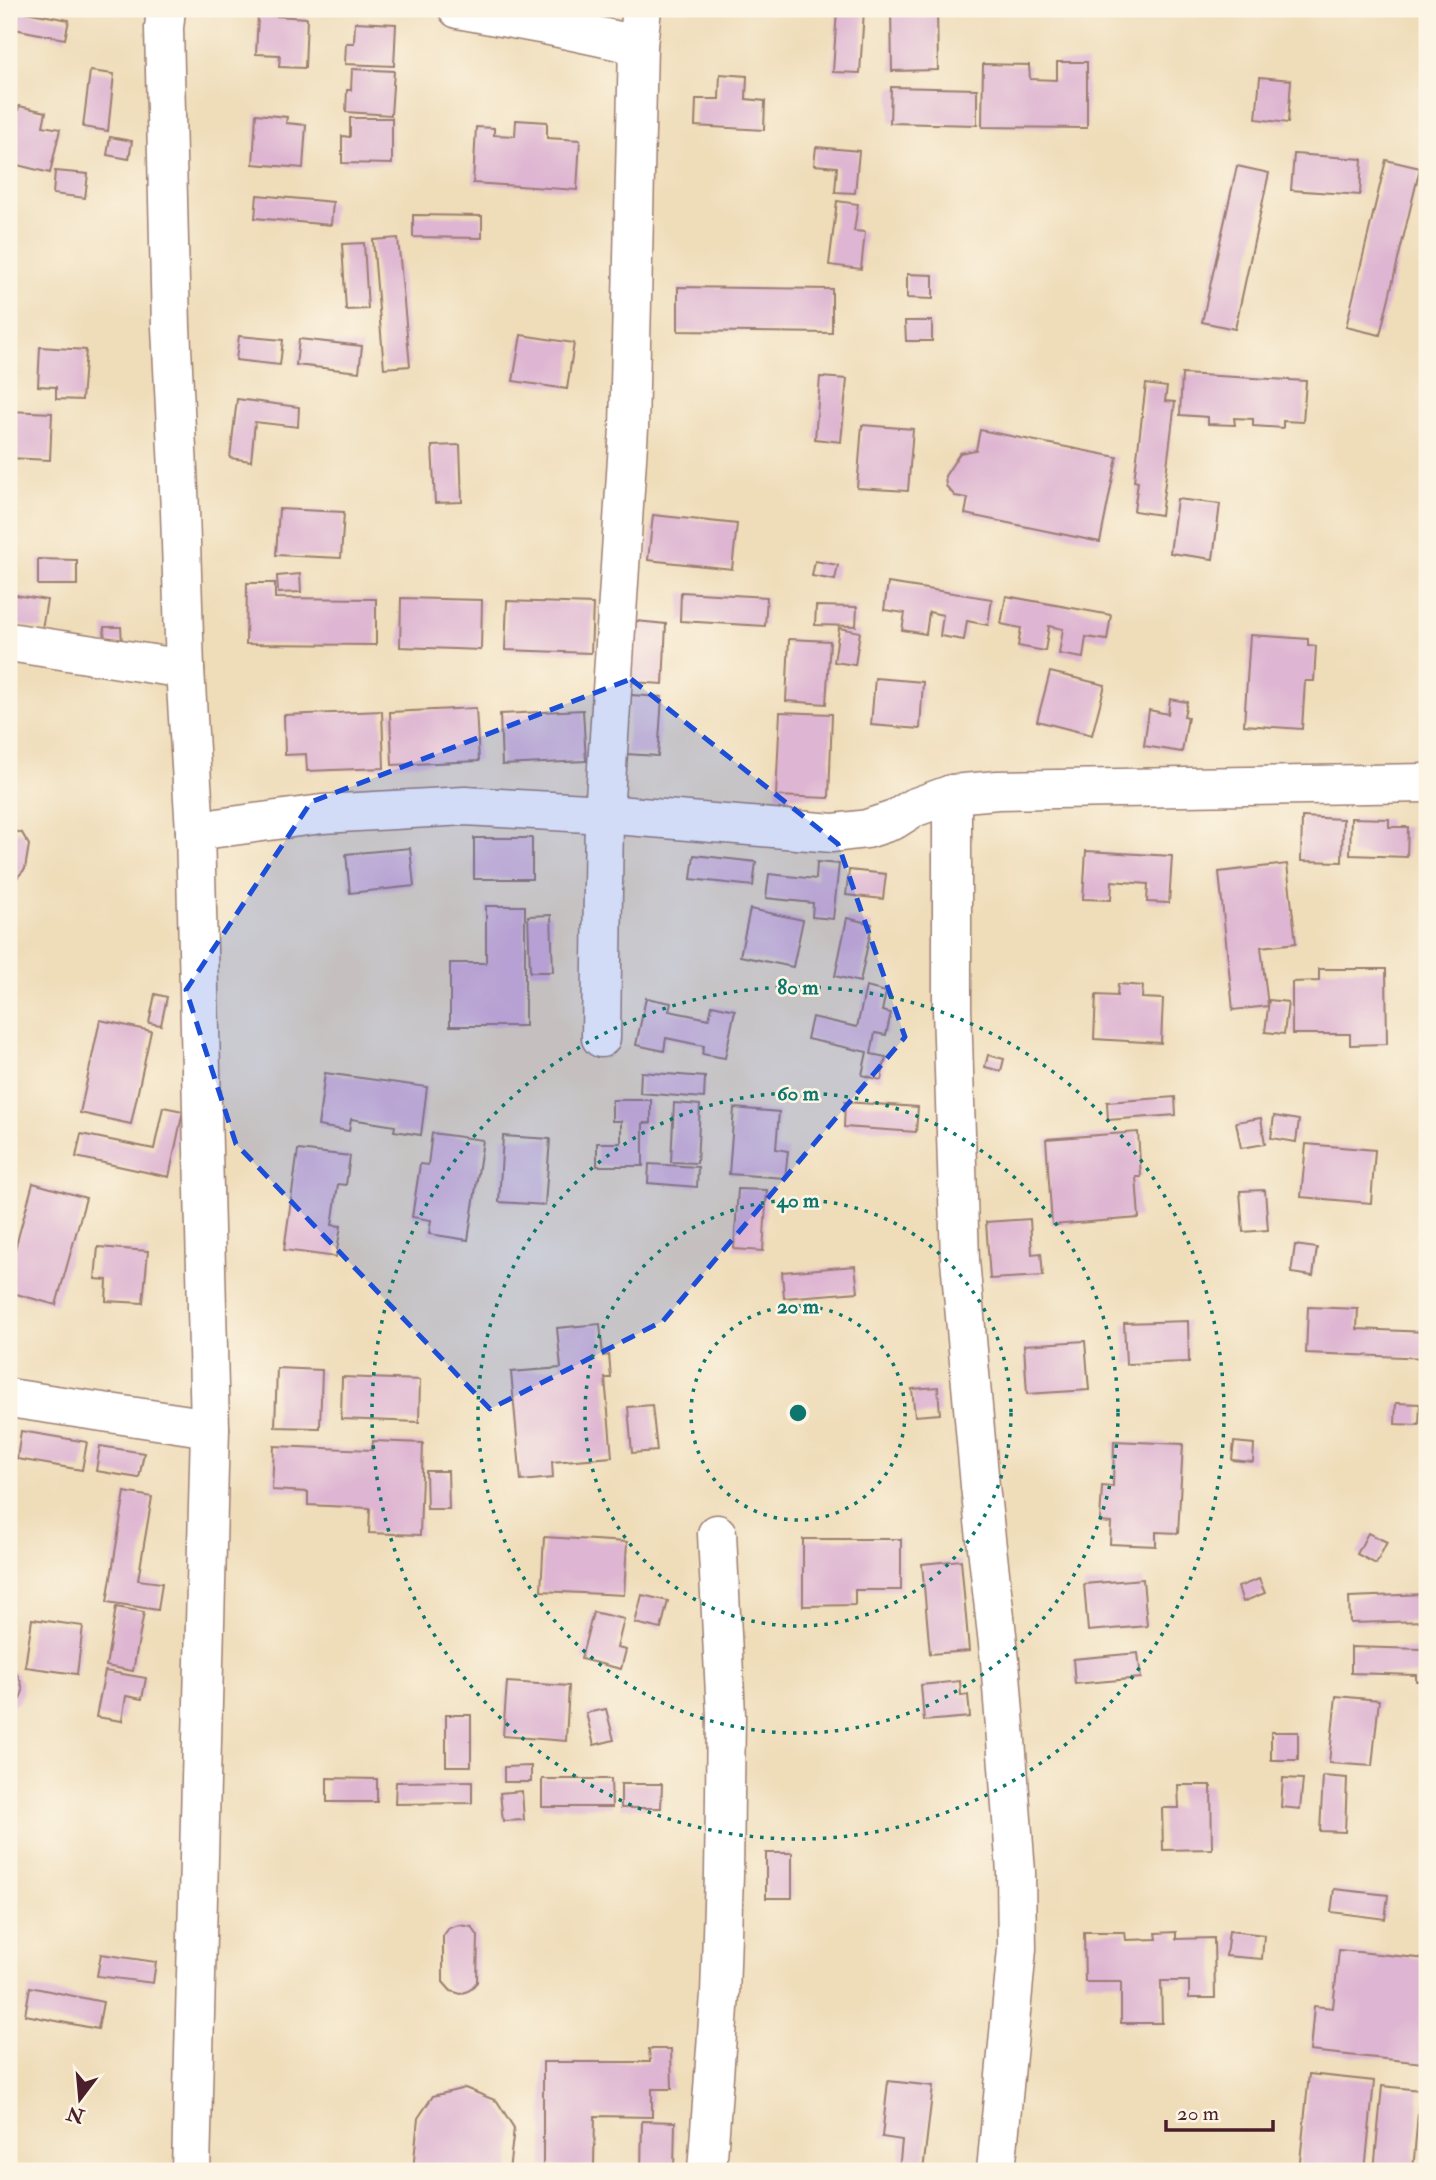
<svg xmlns="http://www.w3.org/2000/svg" width="1436" height="2180" font-family="'IM FELL Double Pica',serif">
  <style>
    .building { fill: #deb5d2 }
    .lines { fill: none; stroke-linecap: round; stroke-linejoin: round }
    .street-casing { stroke: #9c7e72; stroke-width: 41 }
    .street { stroke: #fff; stroke-width: 38 }
    .marked { fill: #1d4ed8; fill-opacity: 0.2; stroke: #1d4ed8; stroke-width: 5; stroke-dasharray: 14 9; stroke-linejoin: round }
    .ring { fill: none; stroke: #0f766e; stroke-width: 3.5; stroke-dasharray: 3.5 7 }
    .centre { fill: #0f766e; stroke: #fcf5e5; stroke-width: 3.5 }
    .ring-label { font-size: 21px; text-anchor: middle; font-weight: bold; fill: #0f766e; stroke: #fcf5e5; stroke-width: 5; stroke-linejoin: round; paint-order: stroke }
  </style>
  <rect width="100%" height="100%" fill="#fcf5e5"/>
  <filter id="ink" filterUnits="userSpaceOnUse"><feTurbulence type="fractalNoise" baseFrequency=".0143" numOctaves="2"/><feDisplacementMap in="SourceGraphic" scale="14" xChannelSelector="R" yChannelSelector="G"/><feConvolveMatrix kernelMatrix="1 2 1 2 8 2 1 2 1" color-interpolation-filters="sRGB"/></filter>
  <filter id="wash" filterUnits="userSpaceOnUse"><feTurbulence type="fractalNoise" baseFrequency=".00686" numOctaves="4" result="noise"/><feDisplacementMap in="SourceGraphic" scale="28" xChannelSelector="R" yChannelSelector="G"/><feGaussianBlur stdDeviation="1.57" result="paint"/><feColorMatrix in="noise" values="0 0 0 0 0 0 0 0 0 0 0 0 0 0 0 0 0 1.4 0 .05"/><feComposite in="paint" operator="in"/></filter>
  <g filter="url(#wash)">
    <rect width="100%" height="100%" fill="#efddba"/>
    <g id="blocks">
      <!-- building -->
      <g class="building">
        <path d="M9,9L69,20L65,39L9,28Z"/>
        <path d="M837,9L864,10L860,73L833,72Z"/>
        <path d="M891,9H937L938,70L892,71Z"/>
        <path d="M258,15L307,18L305,68L279,67L280,55L256,54Z"/>
        <path d="M355,22L396,24L394,66L345,64L346,43H354Z"/>
        <path d="M1057,62H1087V128L982,127L983,64L1029,65L1030,79L1057,80Z"/>
        <path d="M352,69L394,71L391,115L346,112L347,90H351Z"/>
        <path d="M90,71L114,74L108,131L83,127Z"/>
        <path d="M720,74L747,76L746,99L765,101L764,130L695,126L696,99H719Z"/>
        <path d="M1260,77L1291,80L1288,123L1256,119Z"/>
        <path d="M891,87L977,89V125L890,123Z"/>
        <path d="M19,106L46,112L43,126L60,129L50,173L9,163V152Z"/>
        <path d="M256,114L287,117L286,123L306,125L303,168L253,164Z"/>
        <path d="M350,118H392V164L342,163V136L350,137Z"/>
        <path d="M516,120L547,122V138L580,140L577,190L473,183L476,127L494,128V135L515,136Z"/>
        <path d="M110,137L132,141L129,159L107,155Z"/>
        <path d="M816,147L859,151L855,193L835,192L837,167L814,165Z"/>
        <path d="M1294,154L1362,159L1360,195L1291,190Z"/>
        <path d="M1386,160L1420,168L1380,335L1346,327Z"/>
        <path d="M1237,166L1269,173L1235,329L1202,322Z"/>
        <path d="M55,171L88,174L85,198L53,194Z"/>
        <path d="M257,195L333,202L331,225L255,218Z"/>
        <path d="M837,201L858,204L854,231L865,232L861,269L829,265Z"/>
        <path d="M413,215L482,216V238L413,237Z"/>
        <path d="M398,238L410,366L384,368L373,240Z"/>
        <path d="M364,243L368,309L346,310L342,244Z"/>
        <path d="M907,274L933,275V299L907,298Z"/>
        <path d="M678,287L832,289V333L678,331Z"/>
        <path d="M905,321H932V341H906Z"/>
        <path d="M521,335L574,343L567,389L513,381Z"/>
        <path d="M239,336L283,340L280,365L236,360Z"/>
        <path d="M299,339L362,346L359,372L296,365Z"/>
        <path d="M40,347L86,350L82,400L56,399V387L38,386Z"/>
        <path d="M1182,374L1306,381L1303,422L1283,421V428L1253,426V419L1234,418L1235,425L1208,424V417L1180,415Z"/>
        <path d="M820,377L847,379L841,442L815,439Z"/>
        <path d="M1146,384L1167,387L1165,401L1175,402L1161,515L1134,511L1138,482L1134,481Z"/>
        <path d="M237,399L299,407L298,427L255,422L251,461L230,458Z"/>
        <path d="M9,411L52,413L50,460L9,458Z"/>
        <path d="M862,425L913,429L908,491L857,488Z"/>
        <path d="M980,430L1117,457L1100,542L965,514L968,498L955,496L946,486L945,476L960,453L976,450Z"/>
        <path d="M460,445L462,502L435,503L432,446Z"/>
        <path d="M1177,499L1220,504L1213,559L1170,553Z"/>
        <path d="M279,509L344,512L341,558L276,555Z"/>
        <path d="M653,515L737,524L732,569L648,560Z"/>
        <path d="M38,559L77,560V585H38Z"/>
        <path d="M815,561L838,565L835,580L812,576Z"/>
        <path d="M300,574L301,592L278,593L277,576Z"/>
        <path d="M247,583H275V598L376,599V645L246,644Z"/>
        <path d="M888,583L992,599L988,625L967,621L964,640L940,636L943,615L929,612L926,634L902,630L905,613L884,610Z"/>
        <path d="M681,592L767,597L765,626L680,621Z"/>
        <path d="M9,594L47,600L42,629L9,624Z"/>
        <path d="M1006,596L1111,615L1107,640L1086,637L1083,658L1059,654L1063,629L1049,626L1045,651L1018,646L1021,628L1001,624Z"/>
        <path d="M401,598L482,600L481,650L400,647Z"/>
        <path d="M507,601L593,604L591,653L505,650Z"/>
        <path d="M816,606L857,607L856,626L815,625Z"/>
        <path d="M636,621L666,624L663,684L631,682Z"/>
        <path d="M104,627H121L122,643L105,644Z"/>
        <path d="M839,628L860,632L855,665L834,662Z"/>
        <path d="M1250,635L1308,639V645L1316,646L1314,681H1305L1302,729L1244,725Z"/>
        <path d="M789,639L830,641L826,704L786,701Z"/>
        <path d="M1050,672L1105,685L1092,735L1037,721Z"/>
        <path d="M875,678L923,682L920,729L871,725Z"/>
        <path d="M631,695L662,697L658,756L626,754Z"/>
        <path d="M1170,699L1187,702L1184,716L1188,717L1182,752L1144,746L1149,710L1168,714Z"/>
        <path d="M476,708L479,761L392,765L390,712Z"/>
        <path d="M583,710L586,761L502,765L500,714Z"/>
        <path d="M382,711L384,768L307,771L306,754L285,755L284,715Z"/>
        <path d="M780,712L832,714L829,798L776,796Z"/>
        <path d="M1302,817L1343,819L1342,862L1301,861Z"/>
        <path d="M1351,818L1389,819V827H1408L1407,857L1350,855Z"/>
        <path d="M9,830L22,833L29,845L25,869L15,880L9,879Z"/>
        <rect x="474" y="838" width="58" height="41"/>
        <path d="M410,848L414,886L350,893L346,854Z"/>
        <path d="M1086,851L1172,856L1169,903L1147,902L1148,884L1112,881L1111,900L1083,899Z"/>
        <path d="M694,855L756,862L753,886L691,879Z"/>
        <path d="M817,862L839,864L833,919L812,917L813,903L766,898L769,874L816,879Z"/>
        <path d="M1287,864L1296,943L1261,947L1268,1006L1233,1010L1219,872Z"/>
        <path d="M849,870L886,874L883,899L846,895Z"/>
        <path d="M486,906H525V1026H450V963H486Z"/>
        <path d="M750,909L803,920L793,967L740,956Z"/>
        <path d="M551,915L553,972H530L528,916Z"/>
        <path d="M847,918L872,924L860,982L835,976Z"/>
        <path d="M1319,969H1386L1387,1044L1350,1045V1034H1292V982L1319,981Z"/>
        <path d="M1118,984L1143,986L1142,998L1163,999L1161,1043L1094,1039L1096,995L1117,996Z"/>
        <path d="M866,987L886,992L882,1011L891,1013L886,1035L875,1033L871,1054L886,1057L881,1080L862,1075L867,1052L807,1039L812,1017L857,1027Z"/>
        <path d="M155,994L167,997L161,1025L149,1023Z"/>
        <path d="M646,998L671,1003L669,1011L709,1019L712,1005L735,1010L725,1058L702,1054L704,1046L666,1038L664,1051L636,1045Z"/>
        <path d="M1269,1000L1288,1002L1284,1034L1265,1032Z"/>
        <path d="M100,1020L151,1031L131,1124L80,1113Z"/>
        <path d="M988,1055L1004,1059L1001,1071L985,1067Z"/>
        <path d="M641,1072L705,1077L704,1098L640,1093Z"/>
        <path d="M325,1073L427,1087L421,1135L394,1131L395,1126L351,1119L349,1131L318,1126Z"/>
        <path d="M1175,1097L1176,1115L1108,1120L1107,1102Z"/>
        <path d="M612,1100H651V1123H643V1166H597V1143H621V1121H612Z"/>
        <path d="M845,1102L918,1107L916,1132L844,1127Z"/>
        <path d="M674,1103L700,1105L697,1163L671,1162Z"/>
        <path d="M163,1107L183,1111L169,1177L76,1157L81,1134L154,1149Z"/>
        <path d="M734,1108L779,1112L776,1149L788,1151L785,1178L729,1174Z"/>
        <path d="M1274,1116L1299,1120L1296,1142L1271,1138Z"/>
        <path d="M1261,1118L1265,1144L1241,1148L1236,1122Z"/>
        <path d="M1138,1132L1141,1177H1136L1139,1218L1052,1225L1046,1139Z"/>
        <path d="M432,1133L483,1140L468,1240L429,1234L431,1220L412,1217L420,1164L428,1165Z"/>
        <path d="M503,1136L550,1139L545,1205L499,1202Z"/>
        <path d="M1306,1144L1375,1150L1371,1203L1301,1197Z"/>
        <path d="M298,1150L350,1156L346,1185L338,1184L332,1225L341,1226L336,1257L284,1250Z"/>
        <path d="M649,1164L698,1167L697,1187L648,1183Z"/>
        <path d="M33,1183L86,1198L56,1305L9,1292V1271Z"/>
        <path d="M738,1189L767,1190L763,1251L734,1249Z"/>
        <path d="M1265,1190L1268,1230L1243,1232L1240,1191Z"/>
        <path d="M1030,1219L1032,1254L1041,1253L1043,1276L990,1279L986,1222Z"/>
        <path d="M1295,1245L1317,1248L1313,1276L1291,1273Z"/>
        <path d="M98,1247L148,1251L143,1303L106,1301L107,1280L95,1279Z"/>
        <path d="M855,1266L858,1292L784,1298L782,1272Z"/>
        <path d="M1308,1307L1358,1309L1357,1329L1427,1332V1358L1306,1353Z"/>
        <path d="M1188,1321L1189,1362L1126,1364L1124,1323Z"/>
        <path d="M600,1324L603,1356L609,1355L611,1378H605L612,1457L552,1462L553,1478L521,1481L511,1372L561,1368L557,1328Z"/>
        <path d="M1085,1341L1089,1390L1027,1394L1024,1345Z"/>
        <path d="M277,1368L322,1370L320,1428L275,1427Z"/>
        <path d="M342,1377L420,1380L419,1422L341,1419Z"/>
        <path d="M938,1387L940,1414L915,1416L912,1389Z"/>
        <path d="M1396,1403L1420,1404L1419,1425L1395,1424Z"/>
        <path d="M652,1405L657,1451L632,1453L628,1407Z"/>
        <path d="M21,1431L87,1442L82,1470L17,1459Z"/>
        <path d="M373,1441L423,1443L420,1535L369,1533L370,1508L308,1505V1492L272,1490L274,1446L372,1450Z"/>
        <path d="M1114,1441L1183,1444L1178,1533L1156,1532V1546L1110,1544L1111,1523L1100,1522L1102,1486L1113,1487Z"/>
        <path d="M1234,1442L1254,1444L1253,1462L1232,1460Z"/>
        <path d="M100,1446L144,1453L139,1478L96,1471Z"/>
        <path d="M426,1471H448L449,1509H427Z"/>
        <path d="M125,1492L152,1497L138,1580L162,1583L158,1610L107,1602Z"/>
        <path d="M1368,1533L1387,1542L1376,1564L1357,1554Z"/>
        <path d="M544,1537L627,1542L624,1595L541,1591Z"/>
        <path d="M803,1539H901V1590H855V1605L803,1606Z"/>
        <path d="M961,1560L969,1651L930,1654L922,1564Z"/>
        <path d="M1143,1579L1147,1626L1088,1631L1084,1584Z"/>
        <path d="M1259,1579L1265,1593L1243,1602L1238,1587Z"/>
        <path d="M1427,1594V1621L1350,1623L1349,1597Z"/>
        <path d="M642,1595L668,1601L661,1629L635,1623Z"/>
        <path d="M116,1607L144,1612L133,1671L106,1666Z"/>
        <path d="M593,1612L624,1619L617,1648L626,1650L621,1669L581,1659Z"/>
        <path d="M32,1619L83,1626L77,1674L25,1667Z"/>
        <path d="M1351,1647L1422,1649L1423,1652H1427V1681H1416V1675L1351,1673Z"/>
        <path d="M1138,1653L1141,1678L1075,1684L1073,1659Z"/>
        <path d="M9,1669L16,1673L21,1682L23,1691L19,1701L9,1709Z"/>
        <path d="M105,1671L146,1678L142,1699L126,1696L122,1721L96,1717Z"/>
        <path d="M960,1681L961,1696L968,1695L970,1717L924,1721L921,1685Z"/>
        <path d="M507,1682L569,1686L566,1741L503,1736Z"/>
        <path d="M1336,1696L1379,1700L1372,1766L1329,1763Z"/>
        <path d="M606,1709L614,1740L594,1745L586,1713Z"/>
        <rect x="446" y="1715" width="25" height="51"/>
        <rect x="1271" y="1732" width="27" height="28"/>
        <path d="M531,1766V1782H504V1767Z"/>
        <path d="M1323,1776L1347,1778L1345,1832L1320,1831Z"/>
        <path d="M327,1778L377,1779V1802H327Z"/>
        <path d="M1283,1778L1303,1779L1300,1809L1281,1807Z"/>
        <path d="M542,1779H611L612,1807H542Z"/>
        <path d="M472,1781V1803L395,1804L396,1782Z"/>
        <path d="M621,1784H662L661,1808H621Z"/>
        <path d="M1178,1785H1211L1212,1849L1163,1850L1162,1808H1179Z"/>
        <path d="M522,1791L524,1820L503,1821L500,1793Z"/>
        <rect x="766" y="1853" width="26" height="45"/>
        <path d="M1334,1889L1388,1895L1385,1919L1331,1912Z"/>
        <path d="M459,1925L472,1927L478,1936L477,1982L470,1990L461,1994L451,1991L443,1982V1936L449,1928Z"/>
        <path d="M1229,1931L1264,1935L1262,1959L1226,1956Z"/>
        <path d="M1084,1932H1125L1126,1940L1157,1939L1156,1933L1176,1932V1939L1214,1938L1215,1998H1189V1981H1161L1162,2023H1121V1982H1085Z"/>
        <path d="M1339,1950L1427,1959V2021L1423,2063L1310,2051L1314,2006L1333,2008Z"/>
        <path d="M101,1954L156,1962L153,1983L97,1976Z"/>
        <path d="M30,1987L103,2002L98,2029L25,2015Z"/>
        <path d="M649,2049H671L672,2089H652V2117L595,2116L594,2166L543,2167V2062H650Z"/>
        <path d="M1309,2074L1374,2081L1365,2171H1299Z"/>
        <path d="M888,2081L933,2086L923,2171H899L902,2140L882,2137Z"/>
        <path d="M1382,2086L1420,2090L1413,2171H1374Z"/>
        <path d="M465,2088L497,2101L514,2128L509,2171H413L418,2118L433,2096Z"/>
        <path d="M642,2121L675,2122L674,2171H641Z"/>
      </g>
    </g>
  </g>
  <g filter="url(#ink)">
    <use href="#blocks" fill-opacity="0" stroke="#9c7e72" stroke-width="2"/>
    <g class="lines">
      <defs>
        <g id="street">
          <path d="M166,9L164,28L171,327L180,511L185,669L195,831L210,1428L191,2171"/>
          <path d="M458,9L540,24L638,45"/>
          <path d="M9,642L185,669"/>
          <path d="M952,794V1008L960,1260L980,1486L1000,1661L1016,1872L1017,1949L996,2171"/>
          <path d="M195,831L322,814L465,806L604,814L833,833L867,829L894,820L913,808L952,794L998,790L1427,783"/>
          <path d="M601,1038L604,814L629,428L638,45L642,9"/>
          <path d="M9,1398L210,1428"/>
          <path d="M707,2171L720,1994L724,1874L726,1715L717,1534"/>
        </g>
      </defs>
      <!-- street casing -->
      <use href="#street" class="street-casing"/>
      <!-- street -->
      <use href="#street" class="street"/>
    </g>
  </g>
  <!-- marked area -->
  <path class="marked" d="M631,679L838,844L905,1037L663,1321L490,1409L236,1144L186,990L311,802Z"/>
  <!-- distance rings -->
  <g class="ring">
    <circle cx="798" cy="1413" r="107"/>
    <circle cx="798" cy="1413" r="213"/>
    <circle cx="798" cy="1413" r="320"/>
    <circle cx="798" cy="1413" r="426"/>
  </g>
  <circle cx="798" cy="1413" r="10" class="centre"/>
  <g class="ring-label">
    <text x="798" y="994">80 m</text>
    <text x="798" y="1100">60 m</text>
    <text x="798" y="1207">40 m</text>
    <text x="798" y="1313">20 m</text>
  </g>
  <!-- margin -->
  <rect width="1436" height="2180" fill="none" stroke="#fcf5e5" stroke-width="35"/>
  <!-- north arrow -->
  <g transform="translate(80 2099) rotate(196)" stroke="#fcf5e5" stroke-width="5" paint-order="stroke">
  <path d="M0-5L12 26L0 18L-12 26Z" fill="#4a1f2b"/>
  <text y="-10" font-size="19" font-weight="bold" text-anchor="middle" fill="#4a1f2b">N</text>
  </g>
  <!-- scale -->
  <path d="M1166 2120v10h107v-10" fill="none" stroke="#4a1f2b" stroke-width="3.5"/>
  <text x="1177" y="2120" font-size="21" fill="#4a1f2b" stroke="#fcf5e5" stroke-width="5" paint-order="stroke">20 m</text>
</svg>
